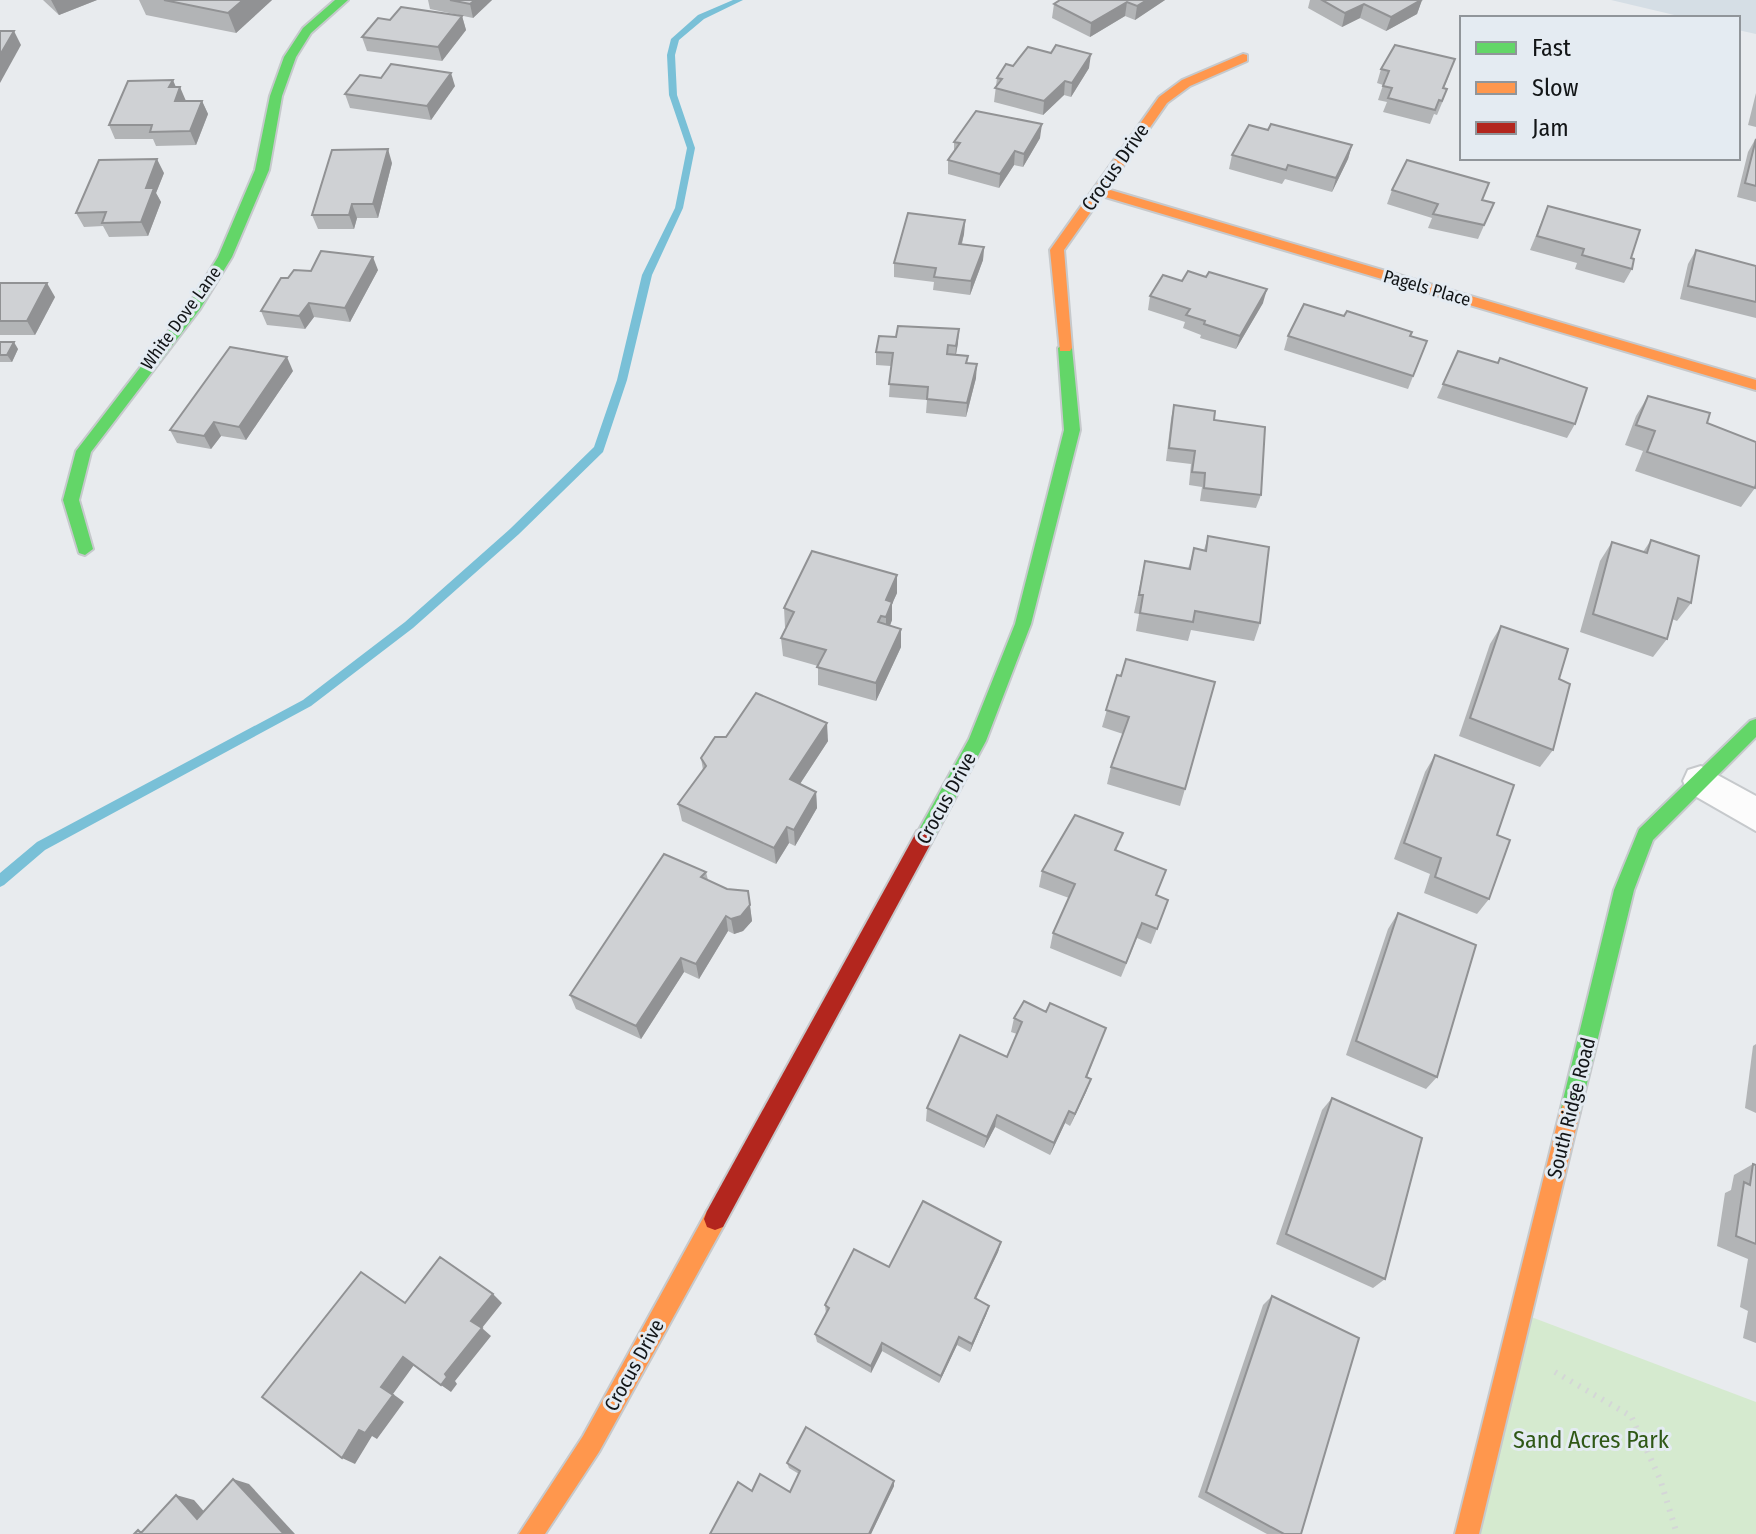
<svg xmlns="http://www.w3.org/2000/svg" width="1756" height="1534" font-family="'Fira Sans Condensed',sans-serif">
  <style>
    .built { fill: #d5dee5 }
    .green { fill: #d5eacf }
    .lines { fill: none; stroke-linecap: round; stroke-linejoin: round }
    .stream { fill: #79c0d7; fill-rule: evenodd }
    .street-casing { stroke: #c6c9cc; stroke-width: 4 }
    .fast-casing { stroke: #c6c9cc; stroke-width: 4 }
    .slow-casing { stroke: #c6c9cc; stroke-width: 4 }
    .jam-casing { stroke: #c6c9cc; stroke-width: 4 }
    .path { stroke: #d4d6d7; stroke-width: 6; stroke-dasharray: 2 7; stroke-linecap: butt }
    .street { fill: #fcfcfc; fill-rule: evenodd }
    .fast { fill: #63d668; fill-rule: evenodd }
    .slow { fill: #ff974d; fill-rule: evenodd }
    .jam { fill: #b3261e; fill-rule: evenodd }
    .wall { fill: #b2b4b6 }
    .shaded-wall { fill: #919294 }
    .building { fill: #cfd1d4; stroke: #919294; stroke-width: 2 }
    .labels { text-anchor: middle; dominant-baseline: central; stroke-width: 6; stroke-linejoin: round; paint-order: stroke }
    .far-street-label { font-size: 18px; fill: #121517; stroke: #e4ebf2 }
    .street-label { font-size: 20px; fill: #121517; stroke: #e4ebf2 }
    .near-park-label { font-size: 24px; fill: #2f5816; stroke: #e4ebf2 }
  </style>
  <rect width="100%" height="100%" fill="#e8ebee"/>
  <!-- built -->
  <path class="built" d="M1611,0H1756V34L1738,30V18H1687Z"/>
  <!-- green -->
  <path class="green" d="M1521,1313L1756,1402V1534H1476Z"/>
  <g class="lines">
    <!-- stream -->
    <path class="stream" d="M733,0H743L704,19L679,40L675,55L677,95L695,148L683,208L652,275L627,380L603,452L519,534L413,628L311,706L45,850L4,885L0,887V873L37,842L303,700L405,622L511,528L594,447L617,380L642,275L675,208L687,148L669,95L667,55L671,39L698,15Z"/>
    <defs>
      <path id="street" d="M1701,766L1756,796V831L1688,792L1683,781L1688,770Z"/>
      <g id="fast">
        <path d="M335,0H348L311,33L296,57L282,96L269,170L232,257L200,309L91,452L79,500L93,549L85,555L79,553L63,500L76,451L190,303L218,257L255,170L270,96L284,57L303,28Z"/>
        <path d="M1065,343L1072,348L1080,430L1031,624L986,741L931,843L924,845L917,843L915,837L969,739L1015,624L1064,430L1058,348Z"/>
        <path d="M1756,719V737L1653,840L1634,890L1580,1112L1577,1119L1570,1122L1563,1119L1560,1112L1614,890L1639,829L1750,721Z"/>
      </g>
      <g id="slow">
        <path d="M1243,54L1247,55V61L1190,86L1167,103L1107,189L1756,380V390L1102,196L1064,250L1072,348L1070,351H1060L1050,250L1159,97L1182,80Z"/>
        <path d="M1570,1102L1577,1105L1580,1112L1479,1534H1455L1560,1112L1563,1105Z"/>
        <path d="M715,1208L723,1211L726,1219L723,1227L599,1452L545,1534H519L583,1436L707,1211Z"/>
      </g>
      <path id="jam" d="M924,829L931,831L933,837L931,843L723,1227L715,1230L707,1227L704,1219L707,1211L917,831Z"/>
    </defs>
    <!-- street casing -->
    <use href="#street" class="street-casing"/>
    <!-- fast casing -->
    <use href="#fast" class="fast-casing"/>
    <!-- slow casing -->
    <use href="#slow" class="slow-casing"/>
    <!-- jam casing -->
    <use href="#jam" class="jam-casing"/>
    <!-- path -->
    <path class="path" d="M1555,1372L1631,1416L1660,1479L1677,1534"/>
    <!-- street -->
    <use href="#street" class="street"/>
    <!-- fast -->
    <use href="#fast" class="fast"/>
    <!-- slow -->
    <use href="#slow" class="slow"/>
    <!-- jam -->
    <use href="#jam" class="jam"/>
  </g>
  <!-- wall -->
  <g class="wall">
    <path d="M43,0H97L59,15Z"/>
    <path d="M139,0H272L236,33L146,15Z"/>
    <path d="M428,0H492L473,18L430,9Z"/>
    <path d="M1060,0H1165L1135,20L1125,16L1090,37L1052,18L1054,4Z"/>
    <path d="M1310,0H1422L1417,14L1386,31L1360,18L1342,27L1308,8Z"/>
    <path d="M462,16L466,30L442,61L367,51L362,37L390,20Z"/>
    <path d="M1013,66L1089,68L1071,97L1064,95L1043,115L994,102L997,78Z"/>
    <path d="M1381,69L1450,73L1444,88L1447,89L1442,103L1437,115L1434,114L1430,124L1383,112L1387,102L1378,100L1383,85L1377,83Z"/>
    <path d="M455,86L431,120L350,108L345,94Z"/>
    <path d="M176,87L186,101H202L208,114L196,145L156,146L153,139H115L109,125Z"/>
    <path d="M1756,93V127L1748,125Z"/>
    <path d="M1268,130L1352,145L1348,159L1332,192L1285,179L1282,184L1229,169L1232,155Z"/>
    <path d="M1040,138L1023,167L1014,165L999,188L948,174V160L954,152V142Z"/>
    <path d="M1756,138V202L1737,197L1748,152Z"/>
    <path d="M392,163L378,218H357L354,229H318L312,215Z"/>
    <path d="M164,173L156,193L161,202L148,236L109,237L103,226L84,227L76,213Z"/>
    <path d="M1392,190L1482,200L1494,203L1478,239L1428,228L1432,218L1387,204Z"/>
    <path d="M1548,206L1631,258L1632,269L1624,283L1575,269L1577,263L1530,250Z"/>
    <path d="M965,220L964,234L962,244L984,247L983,260L970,295L933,290L934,282L894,277V263Z"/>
    <path d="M1696,250L1756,266V318L1680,299L1688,264Z"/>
    <path d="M378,270L350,322L314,317L305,329L267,325L261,311L288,278L311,271Z"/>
    <path d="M1182,281L1263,303L1236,349L1200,338L1201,335L1183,328L1185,322L1148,310L1150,296Z"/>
    <path d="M0,283L55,297L35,335H0Z"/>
    <path d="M1288,336H1411L1427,341L1408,389L1284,350Z"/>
    <path d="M0,342L18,349L12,362H0Z"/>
    <path d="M958,343L956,355L968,356L967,363L976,378L966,417L926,413L927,400L889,397L891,366L876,365V352Z"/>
    <path d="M1458,351L1497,363L1500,358L1575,424L1567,438L1437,398Z"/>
    <path d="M293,371L246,440L221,436L211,449L177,443L170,430Z"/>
    <path d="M1648,396L1755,488L1741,507L1635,471L1643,451L1625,445L1636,416Z"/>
    <path d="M1174,405L1214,420L1261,495L1256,508L1200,501L1202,487L1189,485L1191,464L1166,461L1171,419Z"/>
    <path d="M1208,536L1260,623L1254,641L1191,630L1188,641L1136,631L1139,614L1134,613L1145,561L1188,569L1194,548L1204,550Z"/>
    <path d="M1651,540L1691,603L1677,621L1672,619L1667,639L1653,657L1580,632L1600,561L1612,542L1643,552Z"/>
    <path d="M897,575V593L892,604V620L890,626L901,647L876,701L818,685V666L783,656L781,638L786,627H785L784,608Z"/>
    <path d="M1501,626L1559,679L1553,750L1540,767L1459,736L1490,644Z"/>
    <path d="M1117,675L1185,789L1180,806L1107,784L1111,767L1123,734L1102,727Z"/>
    <path d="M828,741L800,784L816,792L817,808L795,846L789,843L776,864L682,821L678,804L703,770L701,758Z"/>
    <path d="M1435,755L1497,835L1489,899L1477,914L1424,893L1430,874L1394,859L1425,772Z"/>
    <path d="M1117,851L1157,896L1168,900L1151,944L1137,938L1121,977L1050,948L1053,933L1069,898L1039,887L1042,871Z"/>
    <path d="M706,872L708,880L727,889L748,891L752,921L743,931L734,934L728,931L699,979L684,972L641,1039L576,1009L570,995Z"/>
    <path d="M1398,913L1437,1077L1426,1089L1346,1055L1388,929Z"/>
    <path d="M1046,1012L1106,1028L1087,1077L1091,1079L1086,1092L1070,1126L1065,1123L1050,1155L995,1127L984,1148L926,1121L927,1108L1007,1057L1017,1034L1011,1032L1014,1018Z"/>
    <path d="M1756,1044V1113L1745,1108L1753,1046Z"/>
    <path d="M1332,1098L1385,1279L1373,1288L1276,1244L1322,1110Z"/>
    <path d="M1753,1164L1756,1165V1343L1743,1338L1748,1311L1740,1307L1748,1259L1717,1246L1725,1193L1731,1190L1734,1175Z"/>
    <path d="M1001,1242L998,1252L976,1299L989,1306L986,1315L970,1352L957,1345L939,1383L882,1351L871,1373L817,1342L815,1334L826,1314L825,1305L889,1267Z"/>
    <path d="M1272,1296L1301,1534H1267L1198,1497L1263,1305Z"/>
    <path d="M787,1463L894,1486L871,1534L790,1492L799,1474L789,1468Z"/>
  </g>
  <!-- shaded-wall -->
  <g class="shaded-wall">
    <path d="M51,0H97L59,15Z"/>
    <path d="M243,0H272L236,33L228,13Z"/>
    <path d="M475,0H492L473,18L470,4Z"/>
    <path d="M1147,0H1165L1135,20L1137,6Z"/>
    <path d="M1422,0L1417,14L1386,31L1391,17Z"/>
    <path d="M1127,2L1125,16L1090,37L1091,23Z"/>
    <path d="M1364,4L1360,18L1342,27L1345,13Z"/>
    <path d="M462,16L466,30L442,61L438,47Z"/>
    <path d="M14,31L21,45L0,83V55Z"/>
    <path d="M1091,54L1089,68L1071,97L1072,83Z"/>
    <path d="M451,73L455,86L431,120L427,106Z"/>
    <path d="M173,80L178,92L180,87L186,101L181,115L169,87Z"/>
    <path d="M1065,81L1064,95L1043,115L1044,101Z"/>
    <path d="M202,101L208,114L196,145L190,131Z"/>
    <path d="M1042,124L1040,138L1023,167L1024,154Z"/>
    <path d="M1352,145L1348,159L1332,192L1336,178Z"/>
    <path d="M388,149L392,163L378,218L373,204Z"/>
    <path d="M1015,151L1014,165L999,188L1000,174Z"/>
    <path d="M157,159L164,173L156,193L161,202L148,236L141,222L146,188Z"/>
    <path d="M352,204L357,218L354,229L349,215Z"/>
    <path d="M965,220L964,234L958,257L959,244Z"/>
    <path d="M984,247L983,260L970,295L971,281Z"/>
    <path d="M373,257L378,270L350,322L345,308Z"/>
    <path d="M47,283L55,297L35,335L27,321Z"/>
    <path d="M1267,289L1263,303L1236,349L1240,336Z"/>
    <path d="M309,303L314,317L305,329L299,316Z"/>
    <path d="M959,329L958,343L955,359L956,346Z"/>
    <path d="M14,342L18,349L12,362L7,355Z"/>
    <path d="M287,357L293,371L246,440L239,427Z"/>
    <path d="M977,364L976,378L966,417L967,403Z"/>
    <path d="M214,422L221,436L211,449L204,436Z"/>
    <path d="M897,575V593L892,604V620L886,635V600Z"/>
    <path d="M901,629V647L876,701V683Z"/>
    <path d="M827,723L828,741L792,796L790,779Z"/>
    <path d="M816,792L817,808L795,846L794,830Z"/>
    <path d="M787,827L789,843L776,864L774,848Z"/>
    <path d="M748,891L752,921L743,931L734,934L731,919Z"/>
    <path d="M726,916L728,931L699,979L696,964Z"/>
    <path d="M681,958L684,972L641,1039L636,1026Z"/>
    <path d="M1091,1079L1086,1092L1070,1126L1075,1114Z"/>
    <path d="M1069,1111L1065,1123L1050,1155L1054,1143Z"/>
    <path d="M997,1115L995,1127L984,1148L987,1137Z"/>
    <path d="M1001,1242L998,1252L972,1306L975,1298Z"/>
    <path d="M493,1294L502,1303L482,1328L491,1336L455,1381L457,1384L451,1392L441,1385L445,1374L471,1321Z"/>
    <path d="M989,1306L986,1315L970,1352L972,1344Z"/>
    <path d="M959,1337L957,1345L939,1383L941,1376Z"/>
    <path d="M882,1343V1351L871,1373V1366Z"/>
    <path d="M403,1357L414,1365L393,1394L404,1402L377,1439L372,1436L355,1464L342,1458L359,1430L381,1387Z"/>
    <path d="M233,1479L249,1484L295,1534H284Z"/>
    <path d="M894,1481V1486L871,1534H869Z"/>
    <path d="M176,1495L194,1500L214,1523L197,1519Z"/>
  </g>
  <!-- building -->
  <g class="building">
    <path d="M164,0H243L228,13Z"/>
    <path d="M450,0H475L470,4Z"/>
    <path d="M1060,0H1147L1137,6L1127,2L1091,23L1054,4Z"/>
    <path d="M1322,0H1421L1391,17L1364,4L1345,13Z"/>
    <path d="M401,7L462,16L438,47L362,37L378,18L390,20Z"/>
    <path d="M0,31H14L0,55Z"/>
    <path d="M1056,45L1091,54L1072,83L1065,81L1044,101L995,88L1002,79L997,78L1006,64L1013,66L1028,47L1051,53Z"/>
    <path d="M1395,45L1455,59L1443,88L1447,89L1442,101L1439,100L1435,110L1388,98L1392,88L1383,86L1389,71L1381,69Z"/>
    <path d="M391,64L451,73L427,106L345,94L360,75L381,78Z"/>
    <path d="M173,80L169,87H180L175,101H202L190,131L150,132L152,125H109L128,81Z"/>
    <path d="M976,111L1042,124L1024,154L1015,151L1000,174L948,160L960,143L954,142Z"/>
    <path d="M1271,124L1352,145L1336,178L1288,165L1286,170L1232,155L1249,125L1268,130Z"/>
    <path d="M1756,139V186L1745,183Z"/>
    <path d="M388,149L373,204H352L349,215H312L332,150Z"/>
    <path d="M157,159L146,188H154L141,222L102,223L106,212L76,213L99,160Z"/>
    <path d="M1407,160L1489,183L1482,200L1494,203L1484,225L1433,214L1438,204L1392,190Z"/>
    <path d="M1548,206L1640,230L1631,258L1634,259L1632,269L1582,255L1584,249L1537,236Z"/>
    <path d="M908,213L965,220L959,244L984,247L971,281L934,277L936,268L894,263Z"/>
    <path d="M1696,250L1756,266V302L1688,286Z"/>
    <path d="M321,251L373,257L345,308L309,303L299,316L261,311L281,278H288L294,270L311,271Z"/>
    <path d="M1188,271L1206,277L1209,272L1267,289L1240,336L1204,324L1205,321L1186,315L1190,309L1150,296L1163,275L1182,281Z"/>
    <path d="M0,283H47L27,321H0Z"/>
    <path d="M1304,304L1344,316L1347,311L1412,332L1410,336L1427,341L1413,376L1288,336Z"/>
    <path d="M898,326L959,329L956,346L948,345L947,354L968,356L966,363L977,364L967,403L927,399L928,387L889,384L893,353L876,352L879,336L896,337Z"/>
    <path d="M0,342H14L7,355H0Z"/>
    <path d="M230,347L287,357L239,427L214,422L204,436L170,430Z"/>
    <path d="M1458,351L1498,363L1500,358L1587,388L1575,424L1443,384Z"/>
    <path d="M1648,396L1710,413L1707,423L1756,442V484L1755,488L1647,452L1655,431L1636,425Z"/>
    <path d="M1174,405L1215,411L1214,420L1265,427L1261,495L1204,488L1205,473L1192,472L1195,451L1169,448Z"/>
    <path d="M1208,536L1269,547L1260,623L1195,611L1193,622L1140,613L1143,595H1139L1145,561L1190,569L1194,548L1206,551Z"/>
    <path d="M1651,540L1699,556L1691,603L1678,598L1667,639L1593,614L1612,542L1647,553Z"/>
    <path d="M812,551L897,575L886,600L892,602L886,617L881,616L878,622L901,629L876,683L817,667L826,650L781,638L794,612L784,608Z"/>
    <path d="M1501,626L1568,649L1559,679L1570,684L1553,750L1470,718Z"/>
    <path d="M1126,659L1215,682L1185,789L1111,767L1129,717L1106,710L1117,675L1121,676Z"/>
    <path d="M756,693L827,723L790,779L816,792L794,830L787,827L774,848L678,804L706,766L701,758L715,737H726Z"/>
    <path d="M1435,755L1514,785L1497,835L1510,840L1489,899L1435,877L1441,858L1404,843Z"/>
    <path d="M1075,815L1123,833L1115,850L1166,870L1156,895L1168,900L1157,929L1142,923L1126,963L1053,933L1075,884L1042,871Z"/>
    <path d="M664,854L706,872L701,877L727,889L748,891L750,905L741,916L731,919L726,916L696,964L681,958L636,1026L570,995Z"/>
    <path d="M1398,913L1476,945L1437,1077L1356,1041Z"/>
    <path d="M1024,1001L1046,1012L1050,1003L1106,1028L1086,1077L1091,1079L1075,1114L1069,1111L1054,1143L997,1115L987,1137L927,1108L960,1035L1007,1057L1022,1022L1014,1018Z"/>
    <path d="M1332,1098L1422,1138L1385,1279L1286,1234Z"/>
    <path d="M1753,1164L1756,1165V1244L1736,1236L1744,1182L1750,1185Z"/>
    <path d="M923,1201L1001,1242L975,1298L989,1306L972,1344L959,1337L941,1376L882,1343L871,1366L815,1334L829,1308L825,1305L854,1249L889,1267Z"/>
    <path d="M440,1257L493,1294L471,1321L482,1328L445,1374L447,1377L441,1385L403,1357L381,1387L393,1395L365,1433L359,1430L342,1458L262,1397L361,1272L405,1303Z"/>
    <path d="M1272,1296L1359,1338L1301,1534H1284L1206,1492Z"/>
    <path d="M806,1427L894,1481L869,1534H710L738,1482L752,1491L760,1474L790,1492L800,1471L787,1463Z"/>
    <path d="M233,1479L284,1534H134L138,1530L141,1533L176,1495L197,1519Z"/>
  </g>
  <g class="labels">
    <!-- far-street labels -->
    <g class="far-street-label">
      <text transform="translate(1427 288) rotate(16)">Pagels Place</text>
      <text transform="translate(181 318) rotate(-54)">White Dove Lane</text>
    </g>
    <!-- street labels -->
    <g class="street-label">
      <text transform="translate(1115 167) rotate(-55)">Crocus Drive</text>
      <text transform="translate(946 798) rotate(-61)">Crocus Drive</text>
      <text transform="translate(1571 1108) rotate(-76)">South Ridge Road</text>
      <text transform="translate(634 1365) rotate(-61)">Crocus Drive</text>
    </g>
    <!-- near-park labels -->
    <g class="near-park-label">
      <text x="1591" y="1440">Sand Acres Park</text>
    </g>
  </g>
  <!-- legend -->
  <rect x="1460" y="16" width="280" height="144" fill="#e4ebf2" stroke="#90959a" stroke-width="2"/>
  <rect x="1476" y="42" width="40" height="12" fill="#63d668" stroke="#90959a" stroke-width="2"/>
  <text x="1532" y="56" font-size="24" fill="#121517">Fast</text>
  <rect x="1476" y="82" width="40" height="12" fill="#ff974d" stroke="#90959a" stroke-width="2"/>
  <text x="1532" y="96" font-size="24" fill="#121517">Slow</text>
  <rect x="1476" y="122" width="40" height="12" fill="#b3261e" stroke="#90959a" stroke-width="2"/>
  <text x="1532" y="136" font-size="24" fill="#121517">Jam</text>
</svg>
